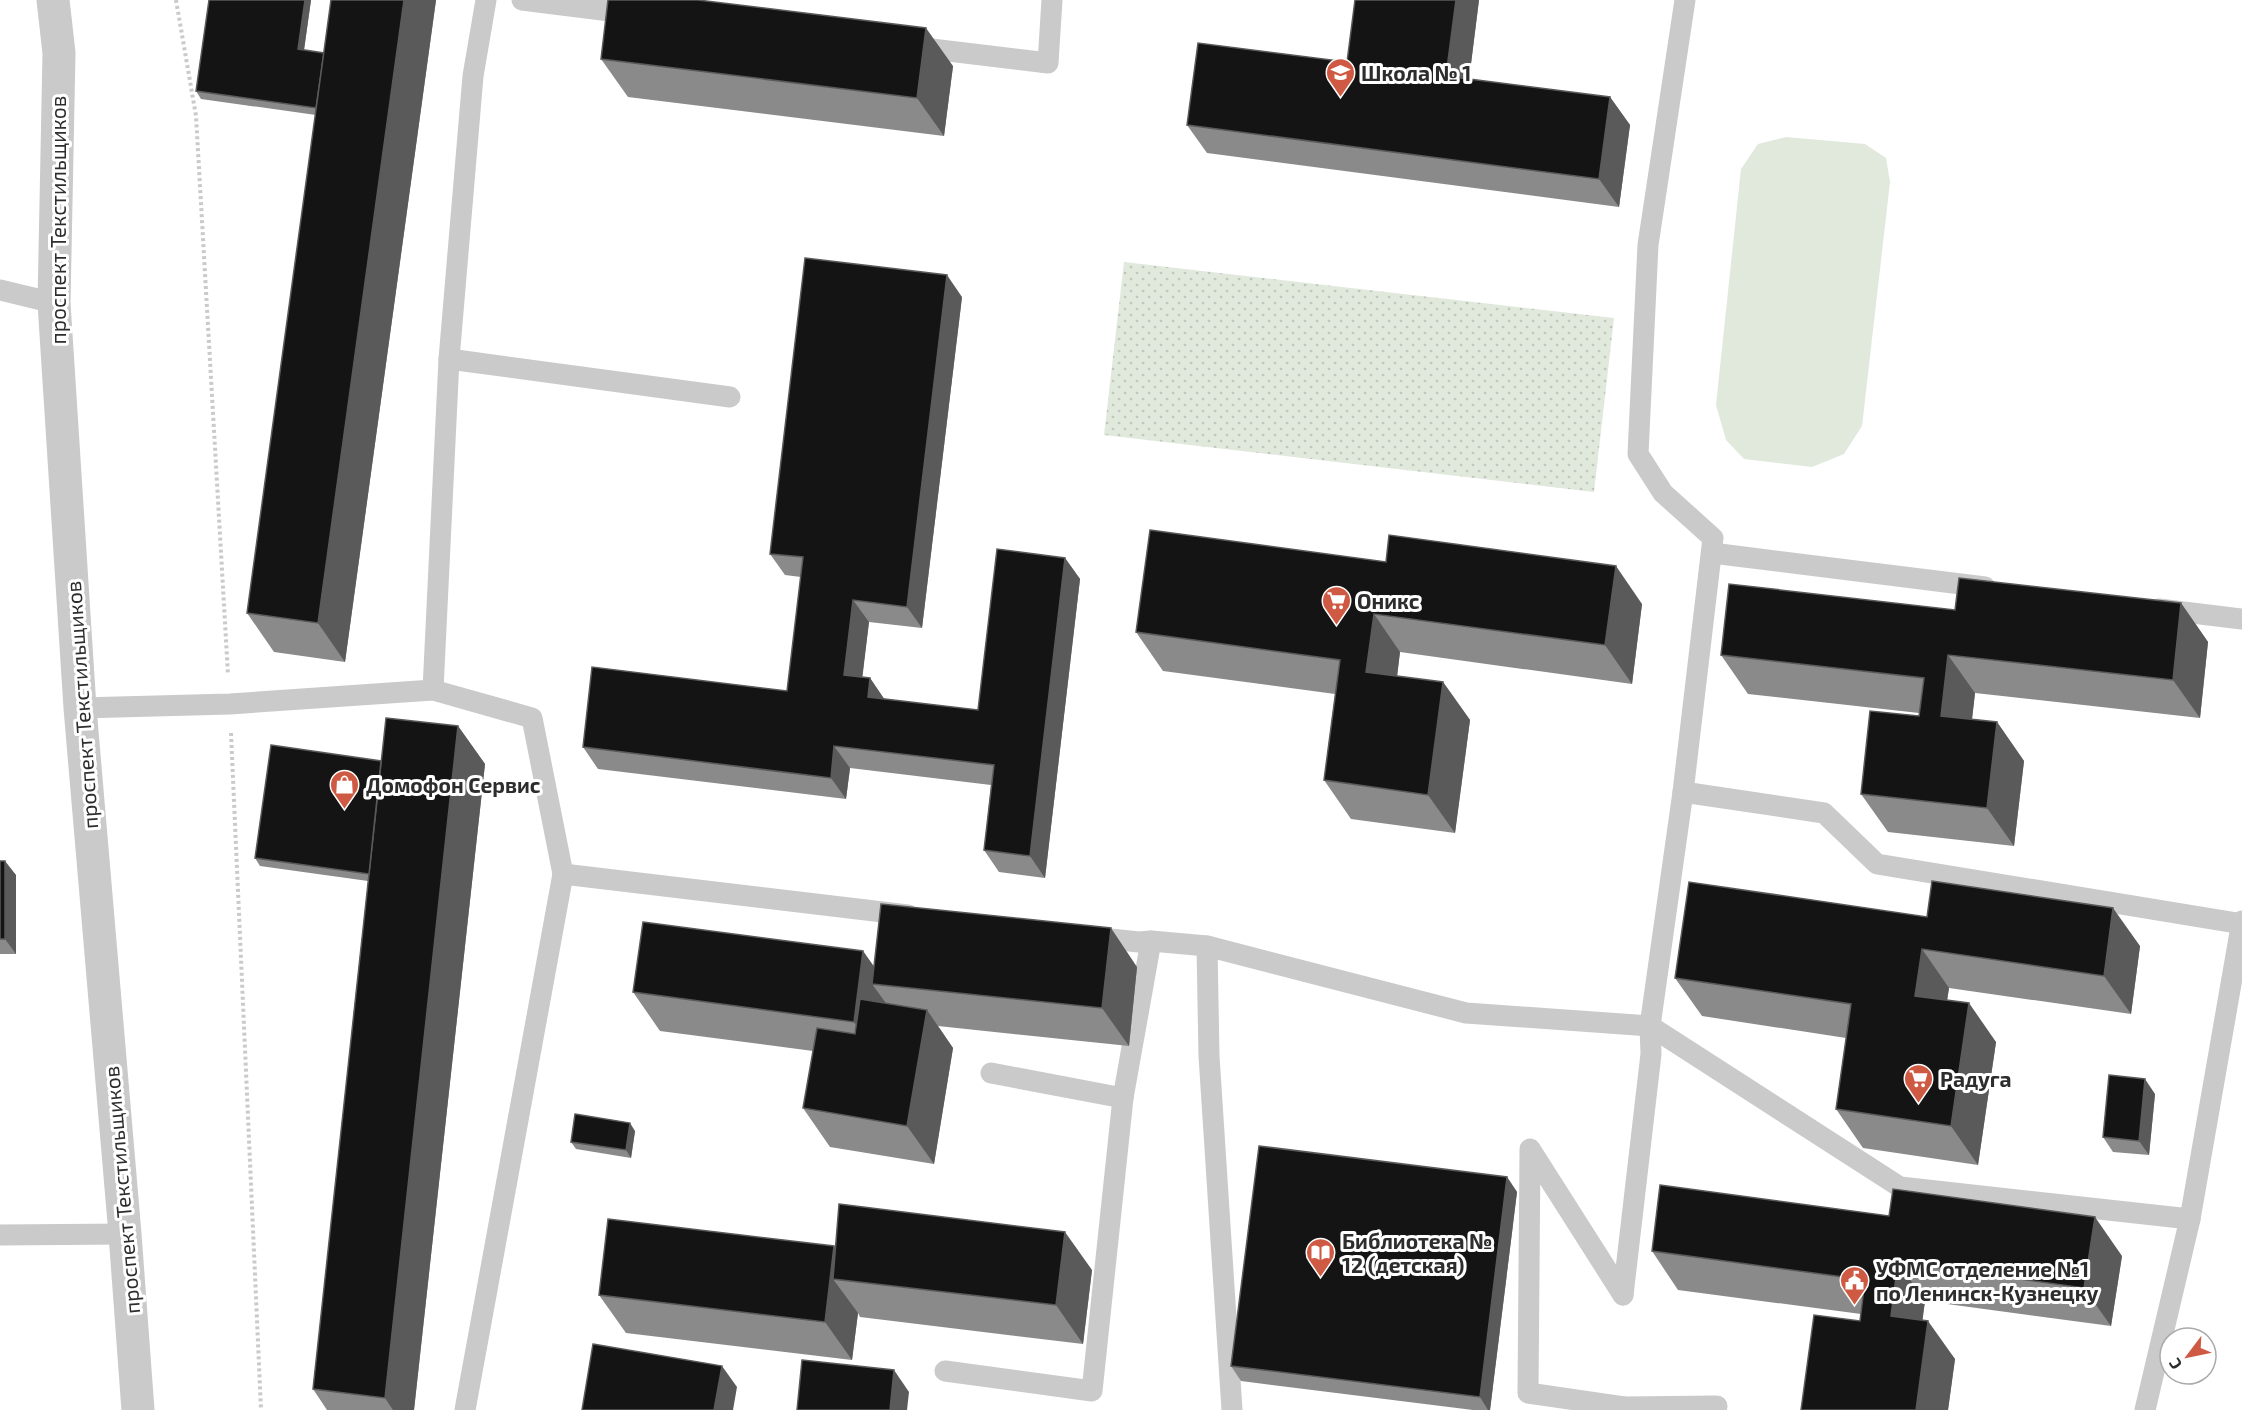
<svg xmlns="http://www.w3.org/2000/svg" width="2242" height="1410" font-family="'Exo 2',sans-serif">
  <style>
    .grass { fill: url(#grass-dots) }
    .pitch { fill: #e0e9dc }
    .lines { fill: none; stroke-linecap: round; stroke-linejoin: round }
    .path { stroke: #cacaca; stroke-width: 4; stroke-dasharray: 3 3; stroke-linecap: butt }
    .service { stroke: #cacaca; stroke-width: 21 }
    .tertiary { stroke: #cacaca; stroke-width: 33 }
    .wall { fill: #8a8a8a }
    .shaded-wall { fill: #5a5a5a }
    .building { fill: #141414; stroke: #5a5a5a; stroke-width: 1.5 }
    .labels { text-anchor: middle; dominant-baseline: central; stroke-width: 6; stroke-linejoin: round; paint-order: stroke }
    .poi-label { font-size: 21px; font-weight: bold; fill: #2d2d2d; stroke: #fff; text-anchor: start }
    .street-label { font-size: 21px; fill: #2d2d2d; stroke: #fff }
  </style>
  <defs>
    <pattern id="grass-dots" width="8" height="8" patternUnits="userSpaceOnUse" patternTransform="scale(1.5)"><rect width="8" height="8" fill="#e0e9dc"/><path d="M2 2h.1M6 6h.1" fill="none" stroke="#c0c8bd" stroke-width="1.8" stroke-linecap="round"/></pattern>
  </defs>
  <rect width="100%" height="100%" fill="#fff"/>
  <!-- grass -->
  <path class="grass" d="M1124,262L1614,318L1594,492L1104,435Z"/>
  <!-- pitch -->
  <path class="pitch" d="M1786,137L1865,144L1886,158L1890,182L1862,426L1844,454L1812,467L1744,459L1726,440L1716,405L1741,169L1758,144Z"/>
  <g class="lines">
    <!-- path -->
    <g class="path">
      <path d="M176,0L196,116L228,675"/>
      <path d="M231,733L261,1410"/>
    </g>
    <!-- service -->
    <g class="service">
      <path d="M522,0L634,14"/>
      <path d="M915,47L1048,63L1052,0"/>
      <path d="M0,290L54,303"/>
      <path d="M449,359L730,397"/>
      <path d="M1712,553L1985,587"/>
      <path d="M2159,609L2242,619"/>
      <path d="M433,690L449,359L473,76L486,0"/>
      <path d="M80,708L230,704L433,690L532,718L563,874L465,1410"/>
      <path d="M1683,792L1824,813L1877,864L2242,924"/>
      <path d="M563,874L908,915"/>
      <path d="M1091,937L1139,942L1151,941L1207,946L1466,1013L1650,1026L1900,1187L2190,1219"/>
      <path d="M1207,946L1209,1056L1232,1410"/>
      <path d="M991,1073L1123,1098"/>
      <path d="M0,1235L125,1234"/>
      <path d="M1623,1295L1651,1054L1650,1026L1683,792L1713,538L1663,493L1638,454L1648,245L1685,0"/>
      <path d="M1623,1295L1530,1149L1528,1393L1624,1407V1410"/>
      <path d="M945,1371L1092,1391L1123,1098L1151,941"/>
      <path d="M1624,1407L1717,1406"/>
      <path d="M2145,1410L2190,1219L2242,921"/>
    </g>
    <!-- tertiary -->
    <path class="tertiary" d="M53,0L59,53L54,303L80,708L125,1234L138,1410"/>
  </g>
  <!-- wall -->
  <g class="wall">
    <path d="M209,0H311L304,50L324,53L331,0H436L345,662L274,652L247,613L316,115L201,99L196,91Z"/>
    <path d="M1479,0L1469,79L1610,97L1630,125L1619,207L1207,153L1187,125L1347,62Z"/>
    <path d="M601,59L953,66L944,136L628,97Z"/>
    <path d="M962,297L922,628L869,622L862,677L870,678L884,699L978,710L1065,558L1080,579L1045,878L999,872L984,850L991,785L850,768L846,799L598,769L583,747L787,691L801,577L785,575L770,554Z"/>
    <path d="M1150,530L1642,604L1632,684L1400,652L1397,676L1443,682L1470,720L1455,833L1351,819L1324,780L1335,694L1163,671L1136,632Z"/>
    <path d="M2181,603L2208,642L2200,718L1975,693L1972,719L1997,722L2024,761L2014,846L1888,832L1861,794L1919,716V713L1748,694L1721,655L1955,610Z"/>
    <path d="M458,726L485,764L414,1410H327L313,1389L368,881L260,866L255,858Z"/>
    <path d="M0,861L16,875V954H0Z"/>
    <path d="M1927,917L2140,946L2131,1014L1949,988L1947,1000L1996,1042L1978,1165L1863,1148L1836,1109L1846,1038L1702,1016L1675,978Z"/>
    <path d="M863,951L874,967H1137L1129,1046L938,1026L953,1048L934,1164L830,1147L803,1108L813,1051L660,1031L633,992Z"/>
    <path d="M2155,1094L2149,1155L2113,1152L2103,1137Z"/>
    <path d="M635,1131L631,1158L576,1149L571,1142Z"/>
    <path d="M1507,1177L1517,1192L1490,1410H1473L1241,1381L1231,1366Z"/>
    <path d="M1889,1216L2122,1256L2111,1326L1925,1301L1922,1320L1955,1359L1948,1410H1801L1860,1321L1861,1314L1678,1290L1652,1251Z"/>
    <path d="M836,1248L1092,1270L1083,1344L860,1317L858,1313L852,1360L626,1333L599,1295Z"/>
  </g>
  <!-- shaded-wall -->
  <g class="shaded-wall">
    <path d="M305,0H311L303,57L298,49Z"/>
    <path d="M404,0H436L345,662L318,623Z"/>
    <path d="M1456,0H1479L1466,104L1446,76Z"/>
    <path d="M926,28L953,66L944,136L917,98Z"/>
    <path d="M1610,97L1630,125L1619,207L1599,179Z"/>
    <path d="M947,275L962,297L922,628L907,607Z"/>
    <path d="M1065,558L1080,579L1045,878L1030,856Z"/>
    <path d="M1616,566L1642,604L1632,684L1605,645Z"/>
    <path d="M853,600L869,622L860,697L844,675Z"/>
    <path d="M2181,603L2208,642L2200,718L2173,680Z"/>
    <path d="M1374,614L1400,652L1393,710L1366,672Z"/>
    <path d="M1948,655L1975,693L1968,754L1941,716Z"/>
    <path d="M870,678L885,700L868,697Z"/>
    <path d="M1443,682L1470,720L1455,833L1428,795Z"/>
    <path d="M1997,722L2024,761L2014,846L1987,808Z"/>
    <path d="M458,726L485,764L414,1410H393L385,1398Z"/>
    <path d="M834,746L850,768L846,799L831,778Z"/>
    <path d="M5,861L16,875V954L5,939Z"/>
    <path d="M2113,908L2140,946L2131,1014L2104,976Z"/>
    <path d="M1111,928L1137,967L1129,1046L1102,1008Z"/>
    <path d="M1922,949L1949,988L1942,1034L1915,996Z"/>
    <path d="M863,951L887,985L872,984L888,1006L881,1060L854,1022Z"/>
    <path d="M1969,1003L1996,1042L1978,1165L1951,1126Z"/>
    <path d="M927,1010L953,1048L934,1164L907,1126Z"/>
    <path d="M2145,1079L2155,1094L2149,1155L2139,1141Z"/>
    <path d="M630,1123L635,1131L631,1158L626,1150Z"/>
    <path d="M1507,1177L1517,1192L1490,1410H1488L1480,1397Z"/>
    <path d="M2095,1217L2122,1256L2111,1326L2084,1288Z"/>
    <path d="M1065,1232L1092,1270L1083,1344L1056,1305Z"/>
    <path d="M834,1246L859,1282L833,1279L858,1313L852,1360L825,1322Z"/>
    <path d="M1898,1262L1925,1301L1918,1355L1891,1316Z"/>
    <path d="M1928,1321L1955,1359L1948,1410H1916Z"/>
    <path d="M722,1366L737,1387L733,1410H714Z"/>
    <path d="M894,1370L909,1392L907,1410H890Z"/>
  </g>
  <!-- building -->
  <g class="building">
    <path d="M209,0H305L298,49L324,53L316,108L196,91Z"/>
    <path d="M331,0H404L318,623L247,613Z"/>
    <path d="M608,0H698L926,28L917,98L601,59Z"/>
    <path d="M1355,0H1456L1446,76L1610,97L1599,179L1187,125L1198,43L1347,62Z"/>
    <path d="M805,258L947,275L907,607L853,600L844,675L870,678L868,697L978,710L997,549L1065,558L1030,856L984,850L994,765L834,746L831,778L583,747L592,667L787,691L803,557L770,554Z"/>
    <path d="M1150,530L1386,562L1389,535L1616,566L1605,645L1374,614L1366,672L1443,682L1428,795L1324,780L1340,660L1136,632Z"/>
    <path d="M1959,578L2181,603L2173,680L1948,655L1941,716L1997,722L1987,808L1861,794L1870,711L1919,716L1924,678L1721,655L1729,584L1955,610Z"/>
    <path d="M386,718L458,726L385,1398L313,1389Z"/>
    <path d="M271,745L381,761L369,874L255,858Z"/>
    <rect x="0" y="861" width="5" height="78"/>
    <path d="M1932,881L2113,908L2104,976L1922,949L1915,996L1969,1003L1951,1126L1836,1109L1851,1004L1675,978L1689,882L1927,917Z"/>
    <path d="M881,904L1111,928L1102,1008L872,984Z"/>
    <path d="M643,922L863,951L854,1022L633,992Z"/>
    <path d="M860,999L927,1010L907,1126L803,1108L817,1028L855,1034Z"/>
    <path d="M2109,1075L2145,1079L2139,1141L2103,1137Z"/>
    <path d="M575,1114L630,1123L626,1150L571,1142Z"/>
    <path d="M1259,1146L1507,1177L1480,1397L1231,1366Z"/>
    <path d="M1660,1185L1889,1216L1893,1189L2095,1217L2084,1288L1898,1262L1891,1316L1928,1321L1916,1410H1801L1814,1315L1860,1321L1865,1280L1652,1251Z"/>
    <path d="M839,1204L1065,1232L1056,1305L833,1279Z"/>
    <path d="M608,1219L834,1246L825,1322L599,1295Z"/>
    <path d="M593,1344L722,1366L714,1410H582Z"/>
    <path d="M802,1360L894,1370L890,1410H797Z"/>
  </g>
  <!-- icons -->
  <defs>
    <symbol id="school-pin" viewBox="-11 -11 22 30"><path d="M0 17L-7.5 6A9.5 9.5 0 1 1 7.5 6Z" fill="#cf5a43" stroke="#fff"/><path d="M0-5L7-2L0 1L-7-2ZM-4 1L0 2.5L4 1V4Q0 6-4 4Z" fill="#fff"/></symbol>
    <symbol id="supermarket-pin" viewBox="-11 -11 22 30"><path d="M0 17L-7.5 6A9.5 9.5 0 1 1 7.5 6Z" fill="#cf5a43" stroke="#fff"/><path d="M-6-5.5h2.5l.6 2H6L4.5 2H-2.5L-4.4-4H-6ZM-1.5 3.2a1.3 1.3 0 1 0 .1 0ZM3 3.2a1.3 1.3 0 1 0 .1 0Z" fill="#fff"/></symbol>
    <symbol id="shop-pin" viewBox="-11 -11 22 30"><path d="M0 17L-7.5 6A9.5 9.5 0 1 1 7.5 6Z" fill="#cf5a43" stroke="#fff"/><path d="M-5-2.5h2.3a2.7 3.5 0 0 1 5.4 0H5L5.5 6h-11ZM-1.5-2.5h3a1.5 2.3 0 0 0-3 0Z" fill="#fff"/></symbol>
    <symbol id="library-pin" viewBox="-11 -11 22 30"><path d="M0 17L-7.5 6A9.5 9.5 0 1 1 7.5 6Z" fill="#cf5a43" stroke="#fff"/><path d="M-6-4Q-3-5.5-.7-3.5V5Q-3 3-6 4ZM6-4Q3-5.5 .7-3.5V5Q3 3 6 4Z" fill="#fff"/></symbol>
    <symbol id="civic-pin" viewBox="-11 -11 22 30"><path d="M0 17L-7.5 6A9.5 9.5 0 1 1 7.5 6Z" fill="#cf5a43" stroke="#fff"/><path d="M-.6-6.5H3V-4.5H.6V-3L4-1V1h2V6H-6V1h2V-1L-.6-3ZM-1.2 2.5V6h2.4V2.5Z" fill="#fff"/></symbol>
  </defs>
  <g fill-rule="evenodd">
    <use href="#school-pin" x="1324" y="56" width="33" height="45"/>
    <use href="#supermarket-pin" x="1320" y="584" width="33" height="45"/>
    <use href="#shop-pin" x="328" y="768" width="33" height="45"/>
    <use href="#supermarket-pin" x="1902" y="1062" width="33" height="45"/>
    <use href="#library-pin" x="1304" y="1236" width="33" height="45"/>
    <use href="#civic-pin" x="1838" y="1264" width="33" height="45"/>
  </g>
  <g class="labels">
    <!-- poi labels -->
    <g class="poi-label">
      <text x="1361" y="72">Школа № 1</text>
      <text x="1357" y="600">Оникс</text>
      <text x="366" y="784">Домофон Сервис</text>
      <text x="1940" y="1078">Радуга</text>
      <text x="1342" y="1240">Библиотека №<tspan x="1342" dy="24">12 (детская)</tspan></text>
      <text x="1876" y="1268">УФМС отделение №1<tspan x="1876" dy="24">по Ленинск-Кузнецку</tspan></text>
    </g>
    <!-- street labels -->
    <g class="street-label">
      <text transform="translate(57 220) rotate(-90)">проспект Текстильщиков</text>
      <text transform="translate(81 705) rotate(-94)">проспект Текстильщиков</text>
      <text transform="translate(121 1190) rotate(-95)">проспект Текстильщиков</text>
    </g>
  </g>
  <!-- north arrow -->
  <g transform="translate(2188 1356) rotate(238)"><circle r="28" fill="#ffffff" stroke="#ababab" stroke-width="1.5"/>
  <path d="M0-4.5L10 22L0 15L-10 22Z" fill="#cf5a43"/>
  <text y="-9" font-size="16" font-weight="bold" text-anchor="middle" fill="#2d2d2d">С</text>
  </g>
</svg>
